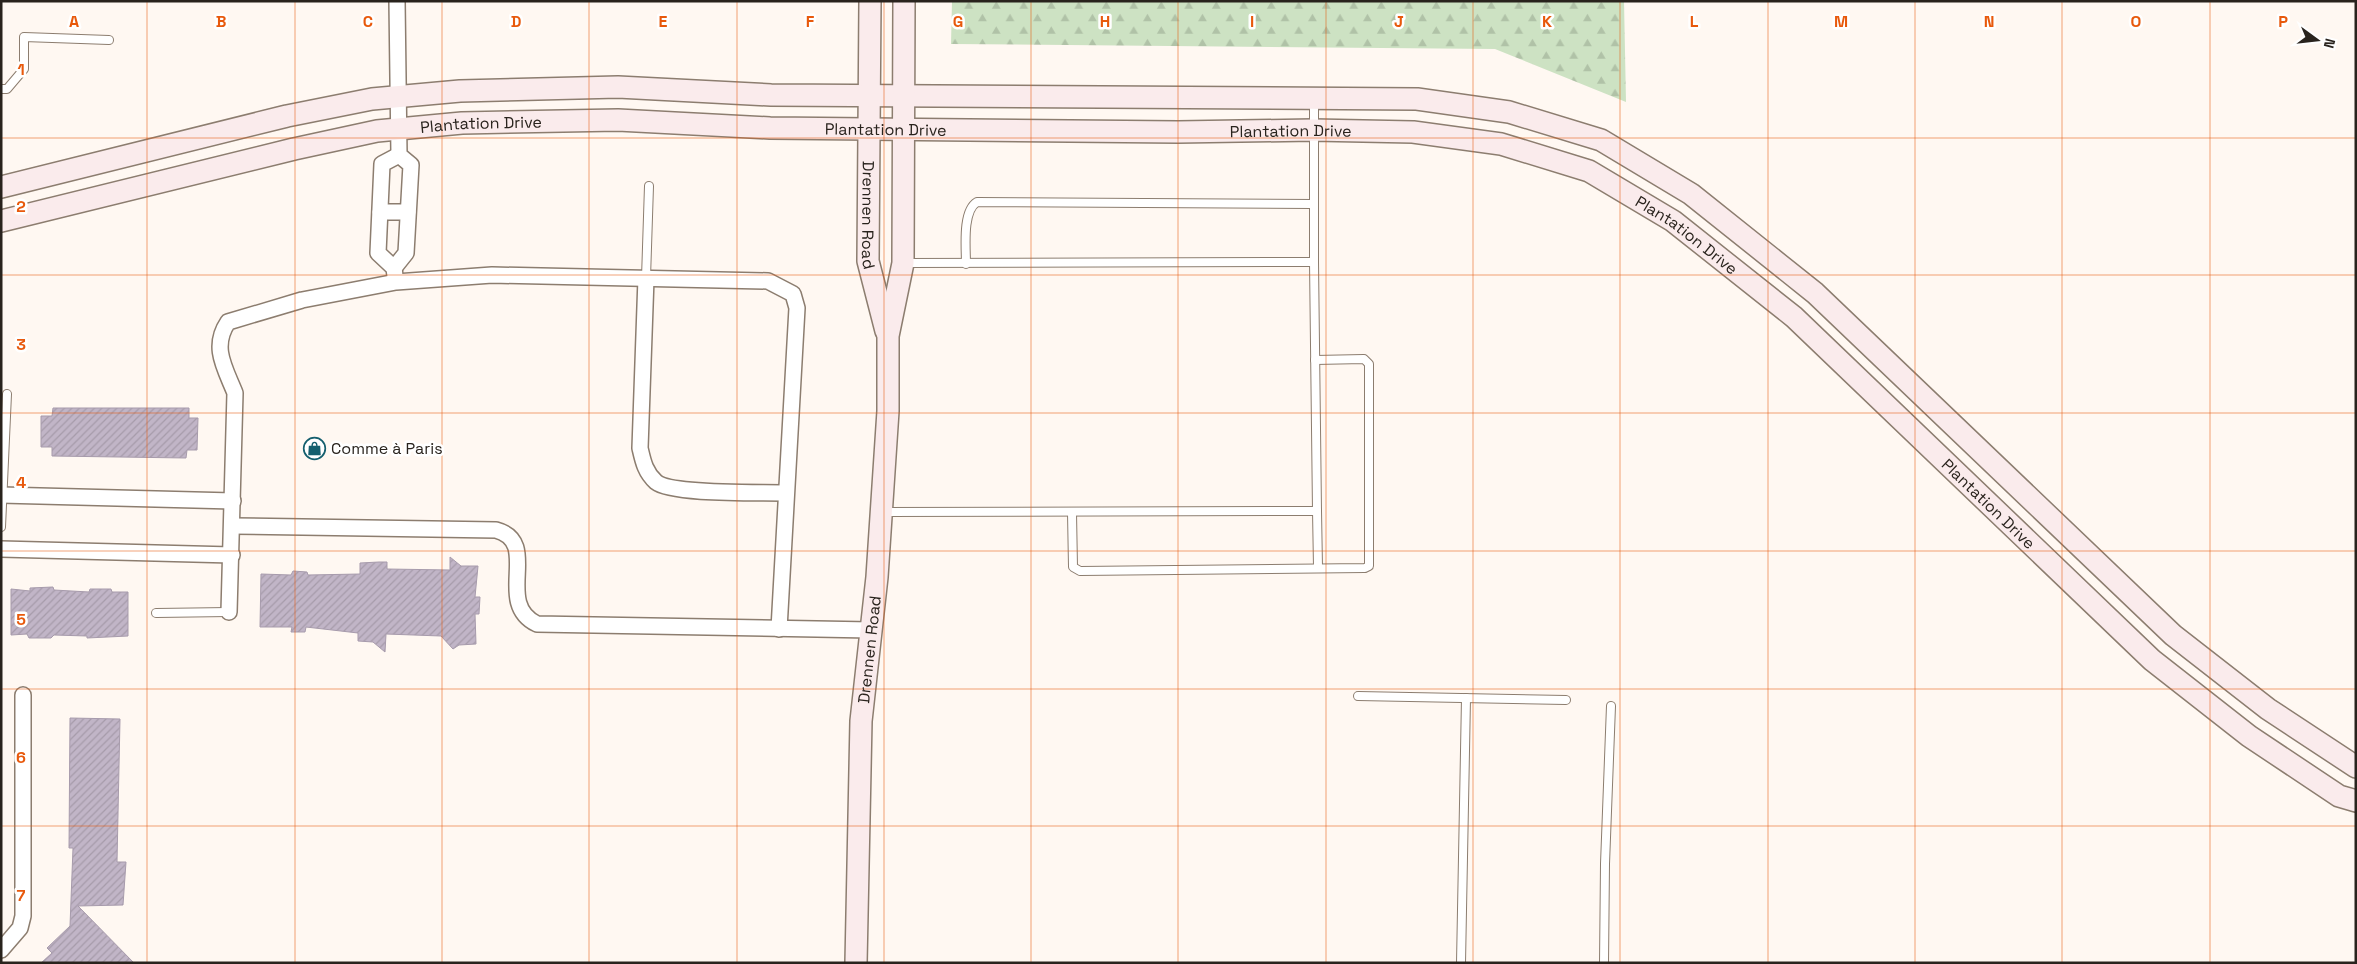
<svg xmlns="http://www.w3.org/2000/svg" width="2357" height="964" font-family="'Space Grotesk',sans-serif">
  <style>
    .forest { fill: url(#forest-firs) }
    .building { fill: url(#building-hatch); stroke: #a79bac }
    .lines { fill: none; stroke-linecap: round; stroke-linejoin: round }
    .lane-casing { stroke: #8c7d6f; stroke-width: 10 }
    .street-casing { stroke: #8c7d6f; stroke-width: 18 }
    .secondary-casing { stroke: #8c7d6f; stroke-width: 24 }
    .lane { stroke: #fff; stroke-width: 8 }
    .street { stroke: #fff; stroke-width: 15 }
    .secondary { stroke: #faebec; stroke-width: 21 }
    .grid { fill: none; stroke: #e8590c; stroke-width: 1; stroke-opacity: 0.55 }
    .labels { text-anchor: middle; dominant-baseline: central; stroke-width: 5; stroke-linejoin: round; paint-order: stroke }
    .street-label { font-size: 16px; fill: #29231d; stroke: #fff }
    .poi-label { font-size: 16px; fill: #29231d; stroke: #fff; text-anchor: start }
    .grid-label { font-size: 16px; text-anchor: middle; font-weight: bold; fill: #e8590c; stroke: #fff; stroke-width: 5; stroke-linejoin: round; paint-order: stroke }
  </style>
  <defs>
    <pattern id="forest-firs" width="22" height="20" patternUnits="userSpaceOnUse" patternTransform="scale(1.25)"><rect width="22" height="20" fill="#cde2c3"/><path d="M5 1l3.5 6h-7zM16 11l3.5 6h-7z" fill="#b0c2a7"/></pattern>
    <pattern id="building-hatch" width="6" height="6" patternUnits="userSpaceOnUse" patternTransform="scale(1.25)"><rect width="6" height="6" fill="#c1b5c7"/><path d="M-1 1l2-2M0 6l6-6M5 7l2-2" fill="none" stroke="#a69baa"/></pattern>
  </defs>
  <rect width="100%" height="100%" fill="#fff8f2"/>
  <!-- forest -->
  <path class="forest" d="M952,1H1624L1626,102L1495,49L951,44Z"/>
  <!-- building -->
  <g class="building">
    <path d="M53,408H189V418H198L197,450H187L186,458L52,456V447H41V416H52Z"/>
    <path d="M450,557L461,566H478L475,597H480L479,614H475L476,644L459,645L453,649L441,636L386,634L385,652L373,642L358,641V633L306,627L305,632H291L292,627H260L261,574L291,575L293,571L307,572L308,575L360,574V563L379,562H387V569L450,570Z"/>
    <path d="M53,587L54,590L89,592L90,589H111L112,592H128V636L87,638V636L54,635L51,638H29L27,634L11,635V589L30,591V588Z"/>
    <path d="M70,718L120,719L117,862H126L123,905L78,906L134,963H41L52,953L47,948L70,926L73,848H69Z"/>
  </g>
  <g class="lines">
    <defs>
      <g id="lane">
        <path d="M1,89H7L24,69V37L109,40"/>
        <path d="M905,263L1314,262V100"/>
        <path d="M966,264C966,248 962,211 977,202L1313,204"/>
        <path d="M646,278L649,186"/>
        <path d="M1317,511L1318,567"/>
        <path d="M883,512L1317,511L1314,262"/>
        <path d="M1072,513L1073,567L1080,571L1365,568L1369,566V364L1364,359L1315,360"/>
        <path d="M1,527L7,394"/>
        <path d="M156,613L229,612"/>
        <path d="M1358,696L1566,700"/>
        <path d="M1461,963L1466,698"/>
        <path d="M1604,963L1605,864L1611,706"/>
      </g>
      <g id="street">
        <path d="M380,212H408"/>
        <path d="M394,268L406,253L411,165L399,155L397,1"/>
        <path d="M395,276L394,268L378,253L382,164L399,155"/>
        <path d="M646,278L640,448C643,461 645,472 656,482C672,495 761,492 786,493"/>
        <path d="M1,495L233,501"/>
        <path d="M233,526L496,530C542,542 493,603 537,624L871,630"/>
        <path d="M1,549L232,555"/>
        <path d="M229,612L235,393C225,368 211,347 228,322L302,300L396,282L492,275L768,281L793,294L797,308L779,629"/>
        <path d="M1,950L20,928L23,916V695"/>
      </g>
      <g id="secondary">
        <path id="s1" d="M870,1L868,261L886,331"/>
        <path d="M1,187L287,116L372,99L460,91L618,87L771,95L1417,99L1509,112L1601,140L1691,194L1815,293L2173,635L2268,709L2356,767"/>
        <path id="s2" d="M1,221L294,149L377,131L462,123L618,120L770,128L1178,132L1313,130L1413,132L1501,144L1589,171L1673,221L1794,317L2152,660L2249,736L2339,796L2356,801"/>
        <path id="s3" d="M856,963L861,721L877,577L888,411V336L903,263L904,1"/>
      </g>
    </defs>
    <!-- lane casing -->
    <use href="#lane" class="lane-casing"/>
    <!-- street casing -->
    <use href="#street" class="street-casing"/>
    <!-- secondary casing -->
    <use href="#secondary" class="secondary-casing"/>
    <!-- lane -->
    <use href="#lane" class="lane"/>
    <!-- street -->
    <use href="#street" class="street"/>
    <!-- secondary -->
    <use href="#secondary" class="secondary"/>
  </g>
  <!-- grid -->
  <path class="grid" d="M147,1V963M295,1V963M442,1V963M589,1V963M737,1V963M884,1V963M1031,1V963M1178,1V963M1326,1V963M1473,1V963M1620,1V963M1768,1V963M1915,1V963M2062,1V963M2210,1V963M1,138H2356M1,275H2356M1,413H2356M1,551H2356M1,689H2356M1,826H2356"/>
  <!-- icons -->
  <defs>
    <symbol id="shop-ring" viewBox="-11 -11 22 22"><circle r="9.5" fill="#fff" stroke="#155f6e" stroke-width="1.5"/><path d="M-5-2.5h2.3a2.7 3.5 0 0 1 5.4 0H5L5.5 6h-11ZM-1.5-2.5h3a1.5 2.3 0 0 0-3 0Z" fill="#155f6e"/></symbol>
  </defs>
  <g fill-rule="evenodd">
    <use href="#shop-ring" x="302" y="436" width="25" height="25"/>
  </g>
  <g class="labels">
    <!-- street labels -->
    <g class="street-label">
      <text stroke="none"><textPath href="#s2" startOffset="491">Plantation Drive</textPath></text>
      <text stroke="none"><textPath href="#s2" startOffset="896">Plantation Drive</textPath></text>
      <text stroke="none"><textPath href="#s2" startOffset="1301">Plantation Drive</textPath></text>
      <text stroke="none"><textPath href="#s1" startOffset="214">Drennen Road</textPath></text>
      <text stroke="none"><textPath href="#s2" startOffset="1721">Plantation Drive</textPath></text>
      <text stroke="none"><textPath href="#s2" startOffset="2126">Plantation Drive</textPath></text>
      <text stroke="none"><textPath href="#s3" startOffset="314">Drennen Road</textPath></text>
    </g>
    <!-- poi labels -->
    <g class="poi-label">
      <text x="331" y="448">Comme à Paris</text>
    </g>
  </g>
  <g class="grid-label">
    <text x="74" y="27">A</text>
    <text x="221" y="27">B</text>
    <text x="368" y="27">C</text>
    <text x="516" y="27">D</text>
    <text x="663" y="27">E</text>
    <text x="810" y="27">F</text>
    <text x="958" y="27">G</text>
    <text x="1105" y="27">H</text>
    <text x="1252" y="27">I</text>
    <text x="1399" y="27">J</text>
    <text x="1547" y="27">K</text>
    <text x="1694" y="27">L</text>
    <text x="1841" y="27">M</text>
    <text x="1989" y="27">N</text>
    <text x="2136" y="27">O</text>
    <text x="2283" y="27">P</text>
    <text x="21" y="75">1</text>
    <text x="21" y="212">2</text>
    <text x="21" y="350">3</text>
    <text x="21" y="488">4</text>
    <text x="21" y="625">5</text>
    <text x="21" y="763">6</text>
    <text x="21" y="901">7</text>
  </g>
  <!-- border -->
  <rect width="2357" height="964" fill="none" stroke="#29231d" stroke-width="5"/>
  <!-- north arrow -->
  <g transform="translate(2317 40) rotate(105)" stroke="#ffffff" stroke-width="4" paint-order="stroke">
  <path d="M0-4L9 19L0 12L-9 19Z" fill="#29231d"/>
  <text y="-8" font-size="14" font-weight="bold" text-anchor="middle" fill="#29231d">N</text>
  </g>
</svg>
